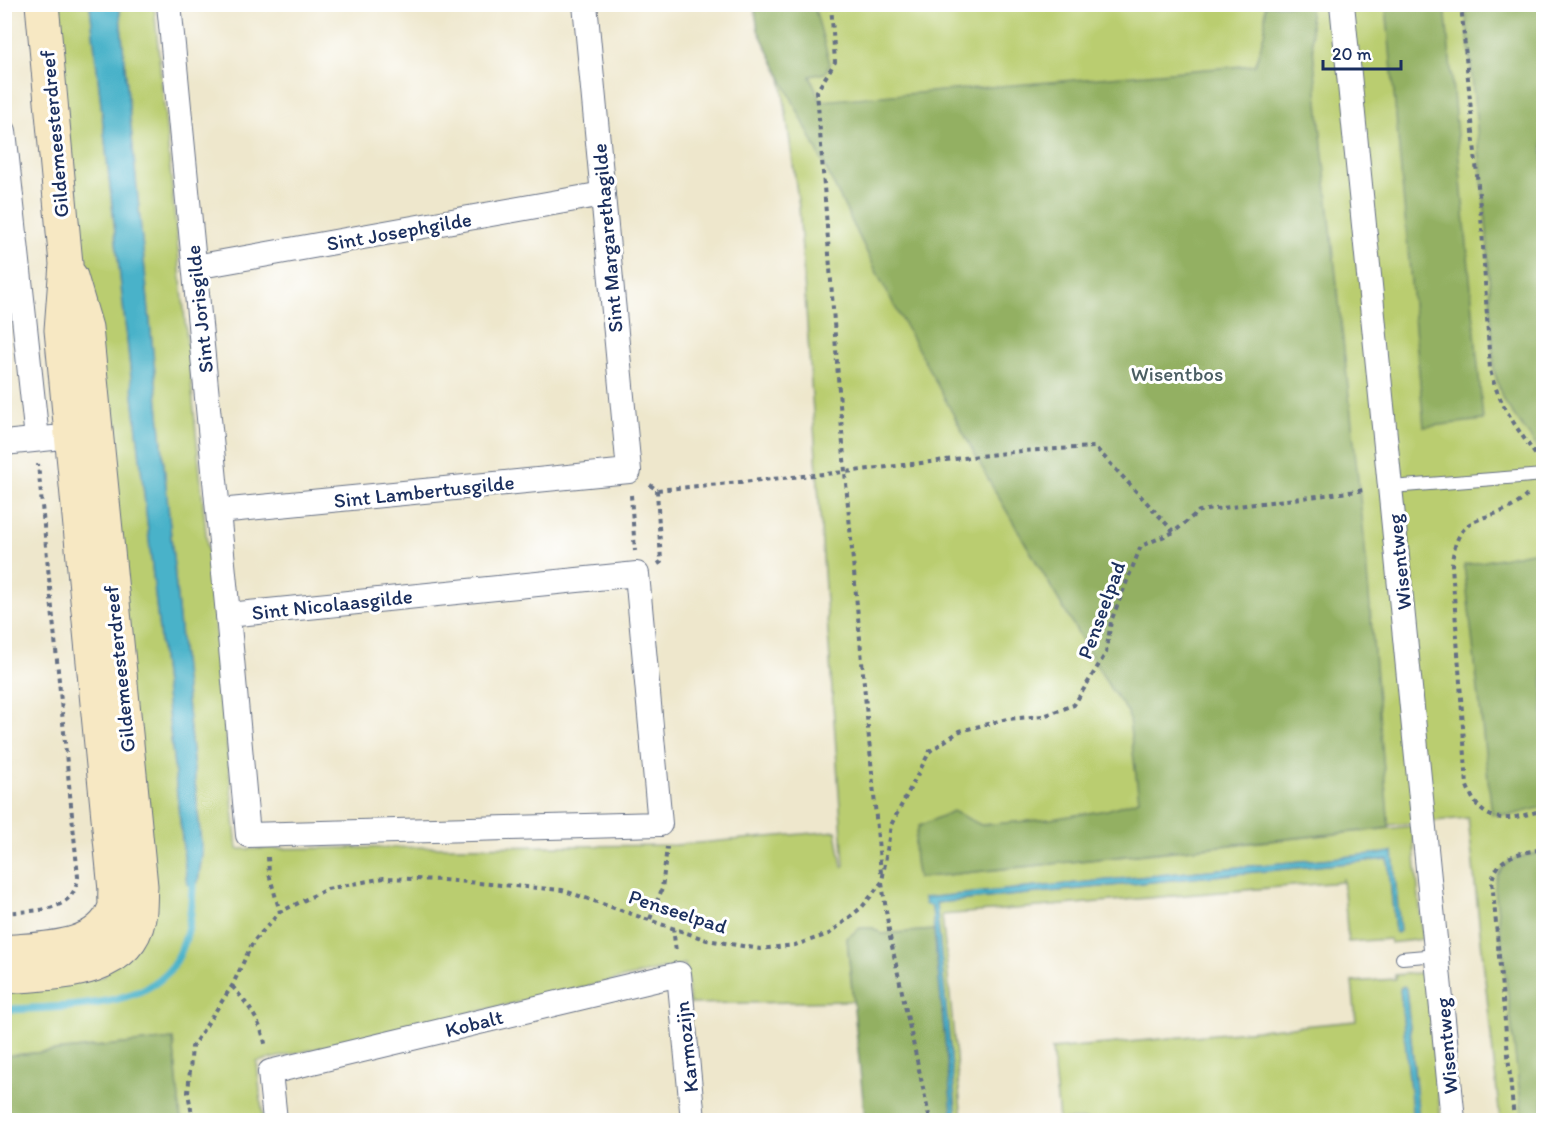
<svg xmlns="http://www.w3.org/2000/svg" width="1548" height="1125" font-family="Itim,sans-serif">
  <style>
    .green { fill: #bacd70; stroke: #6a7e67; stroke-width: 1.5 }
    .forest { fill: #93b062; stroke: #577060; stroke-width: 1.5 }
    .water { fill: #4ab2c9; stroke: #327094; stroke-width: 1.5 }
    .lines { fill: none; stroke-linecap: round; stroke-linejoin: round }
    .stream { stroke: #4ab2c9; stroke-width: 8 }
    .lane-casing { stroke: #656f84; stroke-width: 14 }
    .street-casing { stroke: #656f84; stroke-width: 26 }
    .secondary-casing { stroke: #656f84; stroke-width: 35 }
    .path { stroke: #656f84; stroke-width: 4; stroke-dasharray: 4.5 4.5; stroke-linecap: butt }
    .lane { stroke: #fff; stroke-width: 12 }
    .street { stroke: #fff; stroke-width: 24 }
    .secondary { stroke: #f7e8c3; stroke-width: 33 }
    .labels { text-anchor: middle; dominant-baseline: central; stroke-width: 6; stroke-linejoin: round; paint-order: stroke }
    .street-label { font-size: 21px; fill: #1b2f5e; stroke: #fff }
    .park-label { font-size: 21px; fill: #4b5e63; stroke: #fff }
  </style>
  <rect width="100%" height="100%" fill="#fff"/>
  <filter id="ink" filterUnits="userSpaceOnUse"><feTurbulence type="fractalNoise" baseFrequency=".0167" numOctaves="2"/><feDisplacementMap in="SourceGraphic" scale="12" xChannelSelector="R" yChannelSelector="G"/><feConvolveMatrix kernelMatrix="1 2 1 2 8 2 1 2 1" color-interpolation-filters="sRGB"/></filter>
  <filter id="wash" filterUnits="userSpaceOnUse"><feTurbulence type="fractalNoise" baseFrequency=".008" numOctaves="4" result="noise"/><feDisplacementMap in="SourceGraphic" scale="24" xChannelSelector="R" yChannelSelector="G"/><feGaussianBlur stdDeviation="1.35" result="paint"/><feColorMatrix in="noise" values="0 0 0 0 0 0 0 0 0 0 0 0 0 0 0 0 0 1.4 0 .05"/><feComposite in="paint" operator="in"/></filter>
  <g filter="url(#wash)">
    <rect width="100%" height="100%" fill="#eee7cc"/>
    <!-- green -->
    <g class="green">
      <path d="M54,5H90L187,884L198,882L202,854L119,5H154L237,849L675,845L836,831L842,867L844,866L799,207L771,5H1543V1120H1500L1468,818L916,867L918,878L1412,826L1423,939L1391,943L1390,939L1348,942L1343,878L1342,882L942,915L962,1120H957L935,903L1388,859L1395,931L1393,852L925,898L932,907L934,930L882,934L873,928L847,938L853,1001L690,1004L685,964L257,1062L263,1120H181L173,1039L5,1056V988L105,976L78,246Z"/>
      <path d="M1418,973L1426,974L1441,1120H1419L1406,989L1401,987L1413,1120H1059L1052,1049L1356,1021L1352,982L1395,979V975Z"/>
    </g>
    <!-- forest -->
    <g class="forest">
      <path d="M754,5H814L830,64L825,73L810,76L821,101L1255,65L1265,31V5H1309L1322,145L1363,526L1389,828L918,878C914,860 912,844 919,826L953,811L981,825L1051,819L1107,810L1139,800L1128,712L1110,688L992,486L880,279L758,30Z"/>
      <path d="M1386,5H1445L1483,420L1424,427Z"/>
      <path d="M1465,5H1543V455L1503,400L1494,371L1487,232Z"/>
      <path d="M1543,550V807L1511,815L1492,814L1464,565Z"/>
      <path d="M1543,852V1120H1523L1495,888C1498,859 1519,856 1543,852Z"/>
      <path d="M860,928H873L882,934L934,930L953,1120H865L847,938Z"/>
      <path d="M173,1039L181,1120H5V1056Z"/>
    </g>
    <!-- water -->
    <g class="water">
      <path d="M90,5H119L202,854L198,882L187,884Z"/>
      <path d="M1393,852L1400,931L1397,933L1395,931L1388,859L936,903L957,1120H953L932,907L925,904L924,898Z"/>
      <path d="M1404,986L1406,989L1419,1120H1413L1400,989Z"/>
    </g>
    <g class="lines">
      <!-- stream -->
      <path class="stream" d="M4,1010C54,1006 151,1011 177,959C191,934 192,903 193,874"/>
    </g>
  </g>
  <g filter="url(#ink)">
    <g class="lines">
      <defs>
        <g id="lane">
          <path d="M1391,487L1544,475"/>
          <path d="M1402,958L1437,955"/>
        </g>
        <g id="street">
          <path d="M169,4L228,615"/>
          <path d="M1342,4L1453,1120"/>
          <path d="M4,131L37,439"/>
          <path d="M195,267L603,194"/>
          <path d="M4,443L53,438"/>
          <path d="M219,511L629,471L585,4"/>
          <path d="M637,574L660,824L248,835L228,615Z"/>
          <path d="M275,1120L270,1072L679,974L693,1120"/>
        </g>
        <g id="secondary">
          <path d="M4,952C40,948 99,951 114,909C116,904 114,896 115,890L61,330L66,264L42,4"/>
          <path d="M4,977C49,973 128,976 139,918C141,908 140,896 141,886L86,328L71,277"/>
        </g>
      </defs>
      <!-- lane casing -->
      <use href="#lane" class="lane-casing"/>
      <!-- street casing -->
      <use href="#street" class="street-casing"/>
      <!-- secondary casing -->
      <use href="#secondary" class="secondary-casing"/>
      <!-- path -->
      <g class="path">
        <path d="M1461,4L1482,228L1490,370C1498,403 1518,430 1538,458"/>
        <path d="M650,485L657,490L845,472L817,91L835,62L831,4"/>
        <path d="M657,490L661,562L658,564"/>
        <path d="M631,495L635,551"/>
        <path d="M1527,495C1498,527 1456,503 1452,565L1467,786C1483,828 1507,820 1544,810"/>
        <path d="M268,857L269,874L280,912"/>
        <path d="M881,873L845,472L1022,451L1095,447L1174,532"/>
        <path d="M882,883L890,937L930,1120"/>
        <path d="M4,913C33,910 74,914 78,877L38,464"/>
        <path d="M650,919L662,889L667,847"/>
        <path d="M673,927L676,952"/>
        <path d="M232,986C249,1006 261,1021 266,1048"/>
        <path d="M193,1120L188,1093L192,1047L232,986L253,942L280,912L327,889L384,878L443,880L562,890L707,940L760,949L795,945L829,934L862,907L882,882L891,825L930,751L960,731L1007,719L1043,716L1074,705L1106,653L1111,621L1141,546L1174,532L1199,511L1365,490"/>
        <path d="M1514,1120L1492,880C1499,854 1521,853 1544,849"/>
      </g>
      <!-- lane -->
      <use href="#lane" class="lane"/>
      <!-- street -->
      <use href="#street" class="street"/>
      <!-- secondary -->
      <use href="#secondary" class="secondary"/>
    </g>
  </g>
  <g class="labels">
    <!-- street labels -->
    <g class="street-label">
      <text transform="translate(54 134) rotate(-95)">Gildemeesterdreef</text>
      <text transform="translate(399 231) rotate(-10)">Sint Josephgilde</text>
      <text transform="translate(607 238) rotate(-95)">Sint Margarethagilde</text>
      <text transform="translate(199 309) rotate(-96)">Sint Jorisgilde</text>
      <text transform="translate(424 491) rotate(-6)">Sint Lambertusgilde</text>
      <text transform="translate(1399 562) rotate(-96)">Wisentweg</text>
      <text transform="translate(332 604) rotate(-6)">Sint Nicolaasgilde</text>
      <text transform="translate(1101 610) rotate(-70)">Penseelpad</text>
      <text transform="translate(119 669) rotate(-96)">Gildemeesterdreef</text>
      <text transform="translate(678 911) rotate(18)">Penseelpad</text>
      <text transform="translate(474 1023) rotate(-14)">Kobalt</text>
      <text transform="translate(1446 1046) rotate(-95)">Wisentweg</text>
      <text transform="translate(686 1047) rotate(-96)">Karmozijn</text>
    </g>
    <!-- park labels -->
    <g class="park-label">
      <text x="1177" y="373">Wisentbos</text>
    </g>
  </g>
  <!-- margin -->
  <rect width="1548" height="1125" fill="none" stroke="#fff" stroke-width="24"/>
  <!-- scale -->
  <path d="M1323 60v9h78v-9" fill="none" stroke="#1b2f5e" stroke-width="3"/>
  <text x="1332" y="60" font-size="18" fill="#1b2f5e" stroke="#ffffff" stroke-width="4.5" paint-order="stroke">20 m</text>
</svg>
